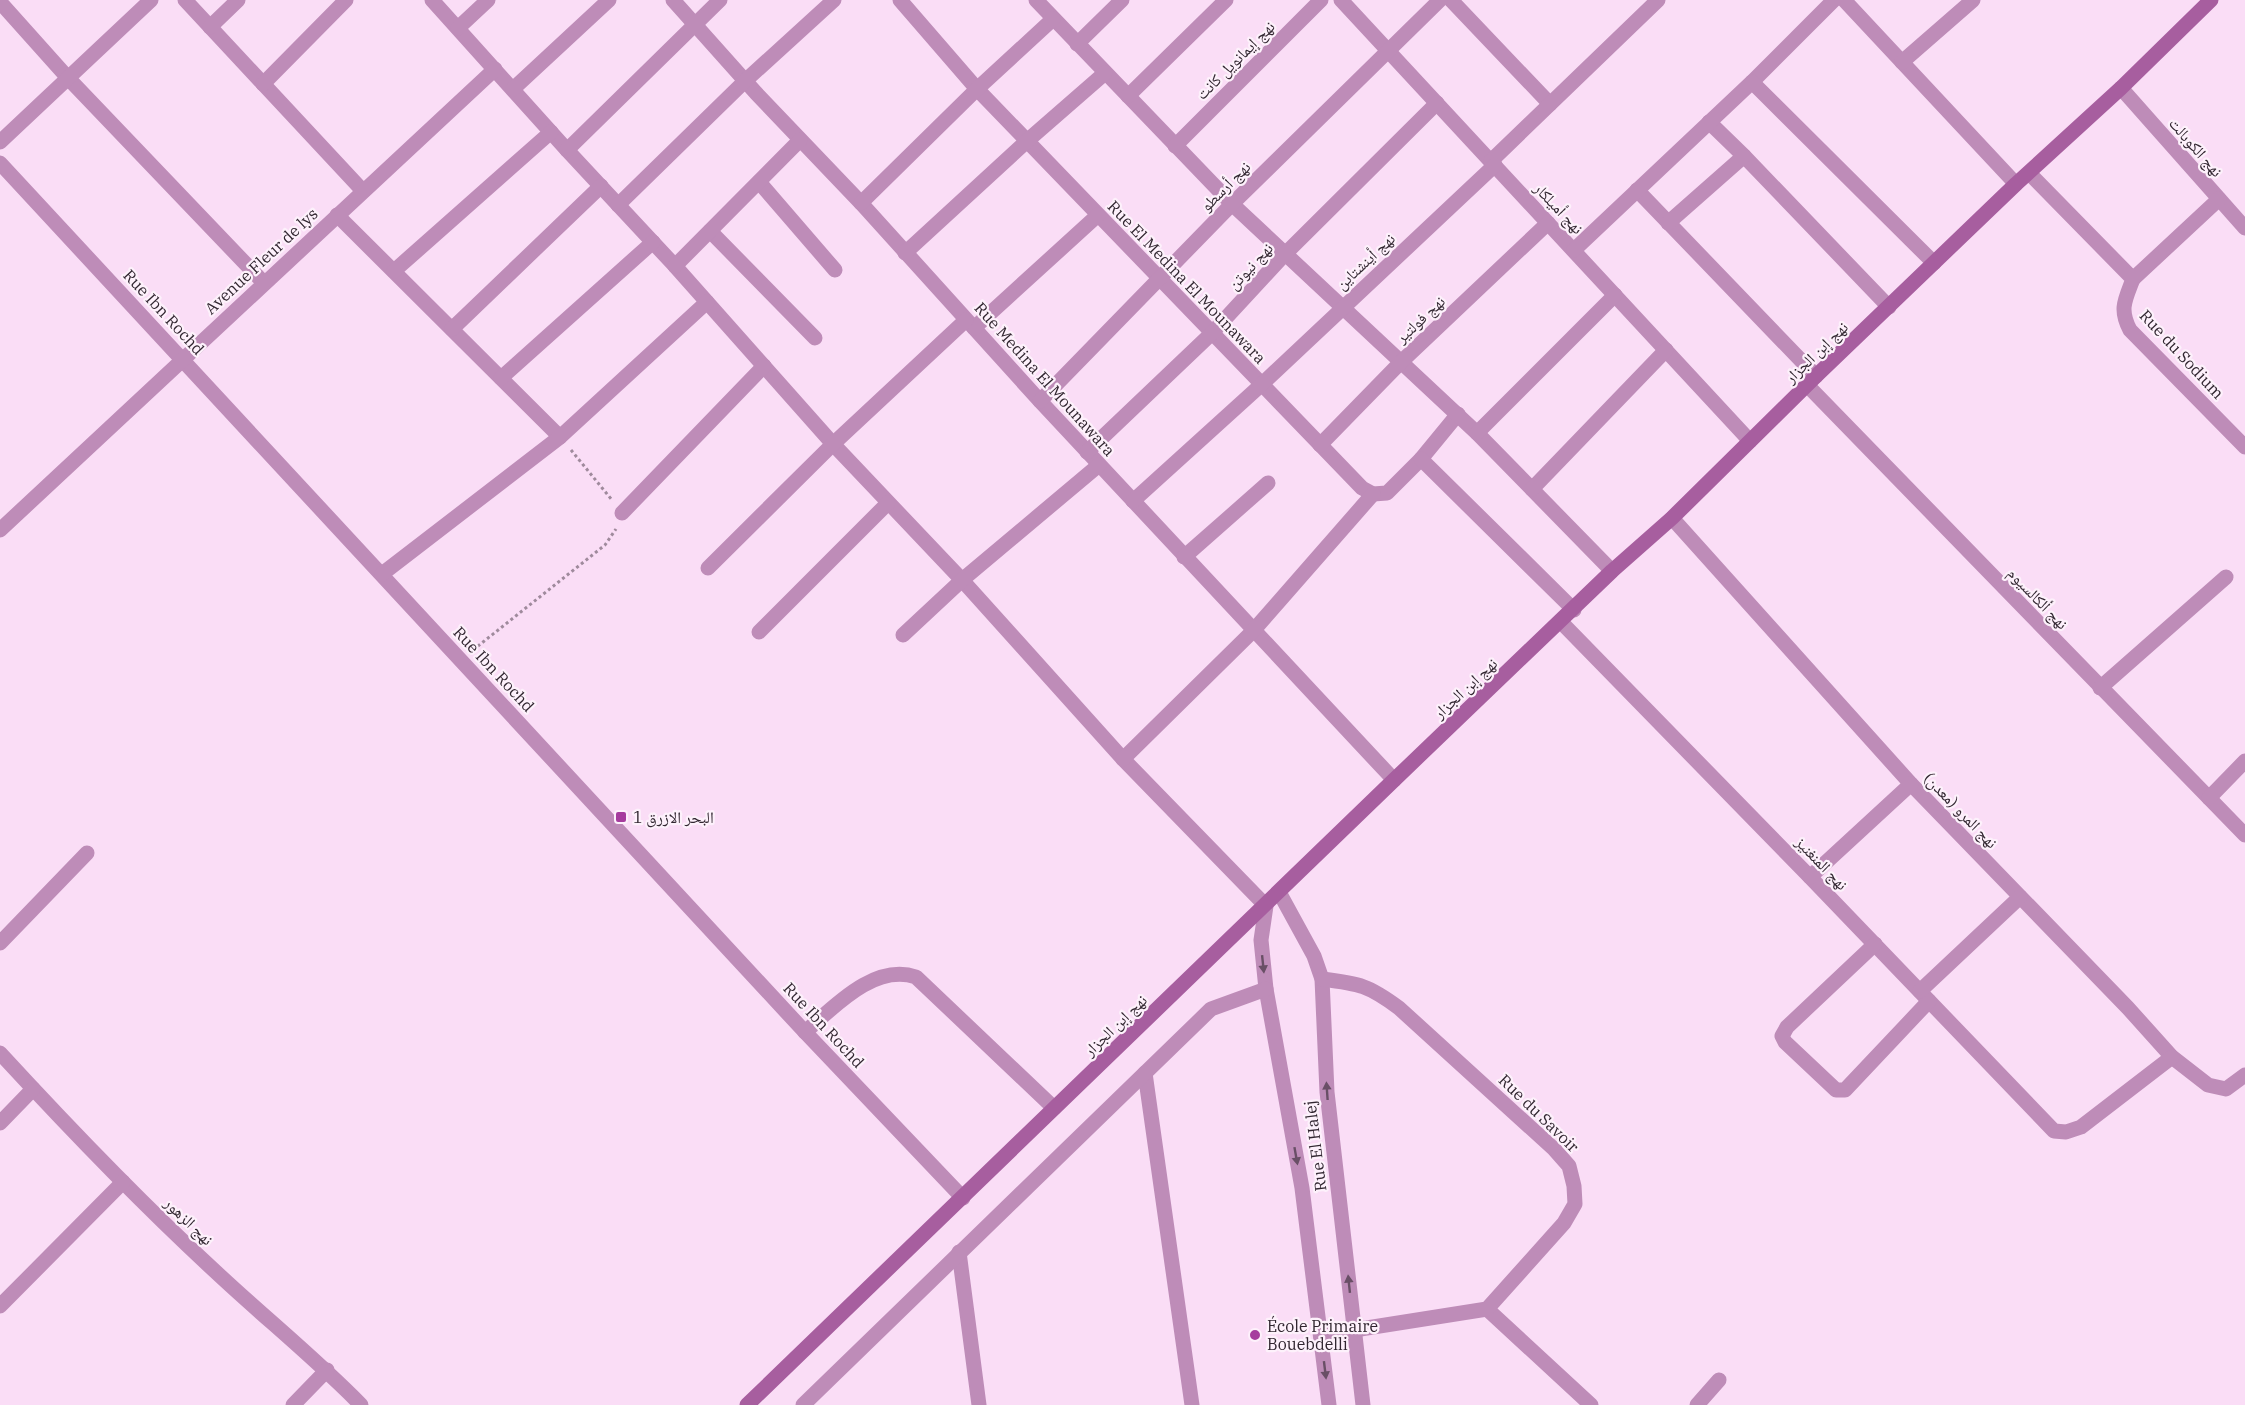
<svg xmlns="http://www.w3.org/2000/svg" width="2245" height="1405" font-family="'IBM Plex Serif','Noto Naskh Arabic',serif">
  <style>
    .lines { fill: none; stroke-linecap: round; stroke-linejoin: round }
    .path { stroke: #9f8a9c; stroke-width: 3; stroke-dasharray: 3 3; stroke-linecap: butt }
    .street { stroke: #be8cb8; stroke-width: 15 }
    .secondary { stroke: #a75e9f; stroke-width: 15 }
    .oneway { fill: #694f66 }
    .poi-dot { fill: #a63c9e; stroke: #fdf1fb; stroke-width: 2 }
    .labels { text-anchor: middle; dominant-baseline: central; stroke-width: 4.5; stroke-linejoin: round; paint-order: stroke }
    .street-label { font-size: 16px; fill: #312630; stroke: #fdf1fb }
    .poi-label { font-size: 16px; fill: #312630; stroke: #fdf1fb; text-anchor: start }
  </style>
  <rect width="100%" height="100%" fill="#faddf6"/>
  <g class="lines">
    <!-- path -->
    <g class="path">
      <path d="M571,450L612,500"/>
      <path d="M473,650L605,545L616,529"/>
    </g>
    <!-- street -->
    <g class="street">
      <path d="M185,0L363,191"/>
      <path d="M432,0L567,150L675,266L833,444L962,580L1123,759L1266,906L1261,940L1266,989L1302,1188L1329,1405"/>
      <path d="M673,0L756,93L861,203L1040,401L1394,780"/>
      <path d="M900,0L977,89L1362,488L1373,494L1387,493L1421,459L1458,414"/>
      <path d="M1036,0L1232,204L1477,433L1612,571"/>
      <path d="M1341,0L1750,441"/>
      <path d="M1451,0L1550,104"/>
      <path d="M1844,0L2016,184"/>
      <path d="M0,2L68,78L264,283"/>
      <path d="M210,27L238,0"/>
      <path d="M458,28L488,0"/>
      <path d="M1077,44L1122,0"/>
      <path d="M1902,62L1973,0"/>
      <path d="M1752,82L1834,0"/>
      <path d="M263,84L346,0"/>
      <path d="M2121,88L2245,228"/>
      <path d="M513,89L609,0"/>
      <path d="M1128,96L1226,0"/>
      <path d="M1709,122L1744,156L1889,307"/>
      <path d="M0,142L151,0"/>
      <path d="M1175,146L1321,0"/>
      <path d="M567,150L720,0"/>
      <path d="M1491,161L1658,0"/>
      <path d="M0,163L805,1032L963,1198"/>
      <path d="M2029,173L2133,279C2125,300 2119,309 2130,330L2245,447"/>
      <path d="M759,182L835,270"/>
      <path d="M1637,190L1816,376"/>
      <path d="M861,203L977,89L1053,19"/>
      <path d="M618,205L745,81L834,0"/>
      <path d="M337,215L560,437"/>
      <path d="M1668,223L1744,156"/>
      <path d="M710,231L815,338"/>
      <path d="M1574,250L1752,82L1934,263"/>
      <path d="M905,253L1027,141L1105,73"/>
      <path d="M675,266L800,140"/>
      <path d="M394,271L551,132"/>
      <path d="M2133,279L2219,199"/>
      <path d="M974,328L1098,215"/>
      <path d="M452,329L601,186"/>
      <path d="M501,378L653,242"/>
      <path d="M1807,385L2245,835"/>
      <path d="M1040,401L1232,204L1440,0"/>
      <path d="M1477,433L1615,295"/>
      <path d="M1320,445L1401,362L1548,223"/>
      <path d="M1087,452L1212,333L1285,254L1437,103"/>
      <path d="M1421,459L1574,610"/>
      <path d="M1532,489L1666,350"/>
      <path d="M1133,501L1261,385L1495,165"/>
      <path d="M622,513L764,366"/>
      <path d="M1672,518L1911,784L2128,1008L2172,1057L2208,1085L2226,1089L2245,1075"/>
      <path d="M0,530L495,69"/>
      <path d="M1184,557L1268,483"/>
      <path d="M708,568L833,444L966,320"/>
      <path d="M382,574L560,437L707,302"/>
      <path d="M1561,622L1810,877L2054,1131L2066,1132L2081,1127L2172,1057"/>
      <path d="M759,632L888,503"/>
      <path d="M903,635L962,580L1099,465"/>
      <path d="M2100,688L2226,577"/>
      <path d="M1123,759L1253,631L1373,494"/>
      <path d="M2209,798L2245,761"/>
      <path d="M1810,877L1911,784"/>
      <path d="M1279,892L1314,956L1322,979L1327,1092L1363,1405"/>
      <path d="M0,943L87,853"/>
      <path d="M1875,944L1787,1027L1782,1036L1785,1042L1836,1090H1845L1929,1001"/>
      <path d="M1920,991L2020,897"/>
      <path d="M805,1032C834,1007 874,963 916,977L1054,1108"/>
      <path d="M0,1053C69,1128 141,1203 217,1273C265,1318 315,1358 361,1405"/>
      <path d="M1145,1073L1192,1405"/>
      <path d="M0,1123L33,1089"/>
      <path d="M959,1252L979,1405"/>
      <path d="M0,1306L123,1182"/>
      <path d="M1487,1309L1591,1405"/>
      <path d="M1320,1332L1354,1330L1487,1309L1564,1223L1575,1204L1574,1186L1569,1166L1554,1149L1399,1008C1368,985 1360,984 1322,979"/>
      <path d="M293,1405L327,1370"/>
      <path d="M803,1405L1211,1009L1266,989"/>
      <path d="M1697,1405L1719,1380"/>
    </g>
    <!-- secondary -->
    <path class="secondary" d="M747,1405L1394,780L1612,571L1672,518L1816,376L2016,184L2121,88L2211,0"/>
  </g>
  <!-- one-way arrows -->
  <defs><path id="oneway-solid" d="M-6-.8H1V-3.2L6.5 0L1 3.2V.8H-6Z" transform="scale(1.5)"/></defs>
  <g class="oneway">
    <use href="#oneway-solid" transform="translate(1263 964) rotate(84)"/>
    <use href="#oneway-solid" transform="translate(1327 1091) rotate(-94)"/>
    <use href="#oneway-solid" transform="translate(1296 1156) rotate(80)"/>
    <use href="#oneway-solid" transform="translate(1349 1284) rotate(-96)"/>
    <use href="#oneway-solid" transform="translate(1325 1370) rotate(83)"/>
  </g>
  <!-- markers -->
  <g class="poi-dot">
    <rect x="615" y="811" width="12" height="12" rx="3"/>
    <circle cx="1255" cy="1335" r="6"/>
  </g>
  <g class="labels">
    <!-- street labels -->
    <g class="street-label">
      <text transform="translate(1235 60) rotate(-45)">نهج إيمانويل كانت</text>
      <text transform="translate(2196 147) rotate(49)">نهج الكوبالت</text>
      <text transform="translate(1225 186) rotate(-45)">نهج أرسطو</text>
      <text transform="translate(1559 208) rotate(47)">نهج أميلكار</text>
      <text transform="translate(261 261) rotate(-43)">Avenue Fleur de lys</text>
      <text transform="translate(1365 261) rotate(-43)">نهج أينشتاين</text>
      <text transform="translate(1250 266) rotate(-47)">نهج نيوتن</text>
      <text transform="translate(1187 282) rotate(46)">Rue El Medina El Mounawara</text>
      <text transform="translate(164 312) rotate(47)">Rue Ibn Rochd</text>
      <text transform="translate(1420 319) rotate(-43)">نهج فولتير</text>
      <text transform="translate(1816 352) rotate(-44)">نهج إبن الجزار</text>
      <text transform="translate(2182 354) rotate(47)">Rue du Sodium</text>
      <text transform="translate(1045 379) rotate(48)">Rue Medina El Mounawara</text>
      <text transform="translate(2038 598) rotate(46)">نهج ألكالسيوم</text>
      <text transform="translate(494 669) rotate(47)">Rue Ibn Rochd</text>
      <text transform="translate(1465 688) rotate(-43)">نهج إبن الجزار</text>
      <text transform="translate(1961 810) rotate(46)">نهج المرو (معدن)</text>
      <text transform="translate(1822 863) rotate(46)">نهج المنغنيز</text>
      <text transform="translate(824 1025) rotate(47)">Rue Ibn Rochd</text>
      <text transform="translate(1115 1025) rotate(-44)">نهج إبن الجزار</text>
      <text transform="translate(1539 1113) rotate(44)">Rue du Savoir</text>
      <text transform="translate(1315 1146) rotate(-97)">Rue El Halej</text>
      <text transform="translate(189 1221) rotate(44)">نهج الزهور</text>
    </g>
    <!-- poi labels -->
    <g class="poi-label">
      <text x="633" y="817">1 البحر الازرق</text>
      <text x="1267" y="1326">École Primaire<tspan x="1267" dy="18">Bouebdelli</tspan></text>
    </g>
  </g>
</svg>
